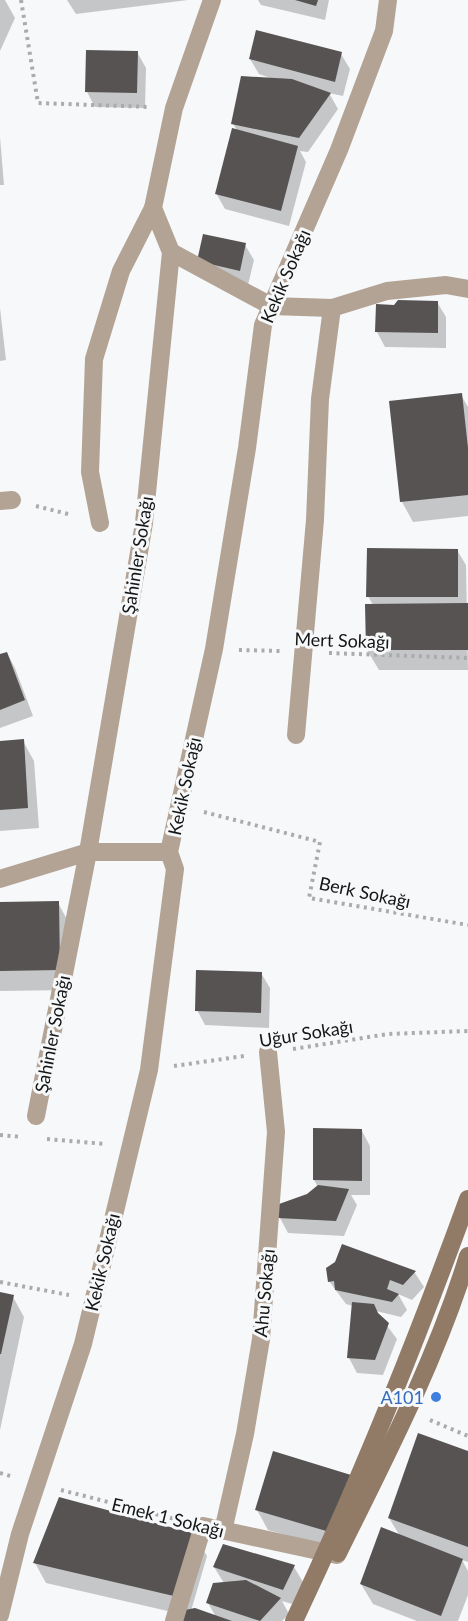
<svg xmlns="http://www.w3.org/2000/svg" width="468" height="1621" font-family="Lato,sans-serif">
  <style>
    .shadow { fill: #0003 }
    .building { fill: #565352 }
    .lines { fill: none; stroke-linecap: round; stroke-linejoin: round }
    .path { stroke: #aaabad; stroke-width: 4; stroke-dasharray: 3 4.5; stroke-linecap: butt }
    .street { stroke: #b3a395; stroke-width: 18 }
    .secondary { stroke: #917a66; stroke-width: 18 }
    .shop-dot { fill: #3f7fe0; stroke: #f6f8fa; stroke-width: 2 }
    .labels { text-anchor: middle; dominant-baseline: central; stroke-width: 6; stroke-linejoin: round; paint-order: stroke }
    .street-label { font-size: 18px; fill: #141515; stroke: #f6f8fa }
    .shop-label { font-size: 18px; fill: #366cbe; stroke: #f6f8fa; text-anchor: end }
  </style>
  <rect width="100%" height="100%" fill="#f6f8fa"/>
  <!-- shadow -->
  <g class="shadow">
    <path d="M0,0H5L15,18L0,51Z"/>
    <path d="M67,0H188L76,14Z"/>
    <path d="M258,0H329L325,20L261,5Z"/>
    <path d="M137,52L146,68L145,108L95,107L87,92Z"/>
    <path d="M341,54L350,69L343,96L329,93L338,109L308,152L300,151L306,162L289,226L225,209L216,193L237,131L233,123L273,79L259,74L250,59Z"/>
    <path d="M0,137L4,185H0Z"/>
    <path d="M245,245L254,260L248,285L199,261Z"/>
    <path d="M437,302L446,317V348L385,347L377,332L395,306Z"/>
    <path d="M0,308L6,360L0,361Z"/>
    <path d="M461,395L468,407V516L413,522L402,502Z"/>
    <path d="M457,550L466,565L468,670H379L367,650L373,605L368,596Z"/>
    <path d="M7,653L15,668L33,716L0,728V656Z"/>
    <path d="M23,741L34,761L39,828L0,831V742Z"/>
    <path d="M58,903L69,923L70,990L0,991V904Z"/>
    <path d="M261,973L270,988L269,1028L205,1025L197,1010Z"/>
    <path d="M315,1130L362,1131L370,1146V1195H351L357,1205L344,1236L288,1233L280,1218L318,1187L314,1180Z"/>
    <path d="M343,1246L415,1273L424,1287L412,1300L398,1294L407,1310L401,1317L376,1311L397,1339L383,1375L357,1373L349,1358L353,1306L346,1304L329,1281Z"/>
    <path d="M0,1294L13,1297L24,1317L0,1430Z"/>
    <path d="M468,1452V1562L462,1560L468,1571V1595L458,1621H417L373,1604L361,1584L400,1536L389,1518Z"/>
    <path d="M350,1476L345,1552L268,1530L257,1510Z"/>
    <path d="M195,1536L207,1556L191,1611L216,1617L208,1603L224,1583L214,1567H294L303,1582L292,1604L282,1601L289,1614L282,1621H183L185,1615L46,1583L35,1563Z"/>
  </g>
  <!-- building -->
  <g class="building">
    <path d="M295,0H318L316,6Z"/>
    <path d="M256,30L342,52L335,82L249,59Z"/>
    <path d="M86,50L138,51L137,93L85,92Z"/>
    <path d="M241,76L292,79L331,93L299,138L231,124Z"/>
    <path d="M232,128L298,146L281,211L215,194Z"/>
    <path d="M203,234L246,243L240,271L197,261Z"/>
    <path d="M398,300L438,301V333L375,332L376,304L394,305Z"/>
    <path d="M462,393L468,448V495L400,502L389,401Z"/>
    <path d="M367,548L458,549V597H366Z"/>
    <path d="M468,603V650H366L365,604Z"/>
    <path d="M7,652L25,700L0,710V654Z"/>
    <path d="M24,739L28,808L0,810V741Z"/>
    <path d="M59,901L60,970L0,971V902Z"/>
    <path d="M196,970L262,972L261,1013L195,1011Z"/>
    <path d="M313,1128L362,1129V1181L313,1180Z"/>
    <path d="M318,1185L349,1189L336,1221L278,1218L279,1204L307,1194Z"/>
    <path d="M342,1244L416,1271L403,1285L390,1280L387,1289L399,1294L392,1302L335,1290L334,1281L328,1282L326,1268L335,1262Z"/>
    <path d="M0,1292L14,1295L1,1354H0Z"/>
    <path d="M352,1302L374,1304L378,1313L389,1323L375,1360L347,1358Z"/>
    <path d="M418,1433L468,1451V1547L388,1518Z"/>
    <path d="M273,1451L351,1475L333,1533L255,1510Z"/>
    <path d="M59,1497L196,1534L178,1597L33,1563Z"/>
    <path d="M381,1527L463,1559L441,1616L360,1584Z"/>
    <path d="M223,1544L295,1565L283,1590L213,1567Z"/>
    <path d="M246,1580L281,1598L260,1621L206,1603L213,1583Z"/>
    <path d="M195,1608L232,1621H182L185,1610Z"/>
  </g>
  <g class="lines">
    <!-- path -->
    <g class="path">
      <path d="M21,0L38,103L150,107"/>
      <path d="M36,506L72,515"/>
      <path d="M239,650L280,651"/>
      <path d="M329,653L468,658"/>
      <path d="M204,812L320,842L309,898L468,925"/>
      <path d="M293,1049L388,1034L468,1031"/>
      <path d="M174,1066L244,1056"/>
      <path d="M0,1135L22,1137"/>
      <path d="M47,1139L105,1144"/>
      <path d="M0,1282L69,1295"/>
      <path d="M430,1420L468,1436"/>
      <path d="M0,1473L14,1477"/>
      <path d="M61,1490L179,1520"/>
    </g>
    <!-- street -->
    <g class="street">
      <path d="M171,252L271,306L332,308L387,291L446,285L468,289"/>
      <path d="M0,501L12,500"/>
      <path d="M100,523L90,472L94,359L121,271L153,208"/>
      <path d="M296,735L315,520L320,399L332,308"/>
      <path d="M0,879L88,852H169"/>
      <path d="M36,1116L88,852L144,523L171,252L153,208L174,108L212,0"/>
      <path d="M223,1531L245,1434L261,1339L276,1132L268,1052"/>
      <path d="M0,1615L20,1534L83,1344L149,1070L175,869L169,852L214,649L247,448L263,325L339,150L384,31L388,0"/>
      <path d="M174,1621L203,1526L337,1555"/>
    </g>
    <!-- secondary -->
    <g class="secondary">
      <path d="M338,1553C386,1456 436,1360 468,1256"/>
      <path d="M294,1621C359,1484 416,1342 468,1199"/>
    </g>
  </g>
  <!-- markers -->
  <circle class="shop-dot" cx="436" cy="1397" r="6"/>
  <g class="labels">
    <!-- street labels -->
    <g class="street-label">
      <text transform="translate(285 276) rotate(-67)">Kekik Sokağı</text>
      <text transform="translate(137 555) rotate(-81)">Şahinler Sokağı</text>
      <text transform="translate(342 640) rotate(2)">Mert Sokağı</text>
      <text transform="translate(184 786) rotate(-78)">Kekik Sokağı</text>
      <text transform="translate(365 892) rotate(12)">Berk Sokağı</text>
      <text transform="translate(306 1033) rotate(-9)">Uğur Sokağı</text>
      <text transform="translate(52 1034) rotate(-79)">Şahinler Sokağı</text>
      <text transform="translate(102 1262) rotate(-77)">Kekik Sokağı</text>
      <text transform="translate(264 1293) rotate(-85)">Ahu Sokağı</text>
      <text transform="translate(168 1517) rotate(14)">Emek 1 Sokağı</text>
    </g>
    <!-- shop labels -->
    <g class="shop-label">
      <text x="424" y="1397">A101</text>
    </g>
  </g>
</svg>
